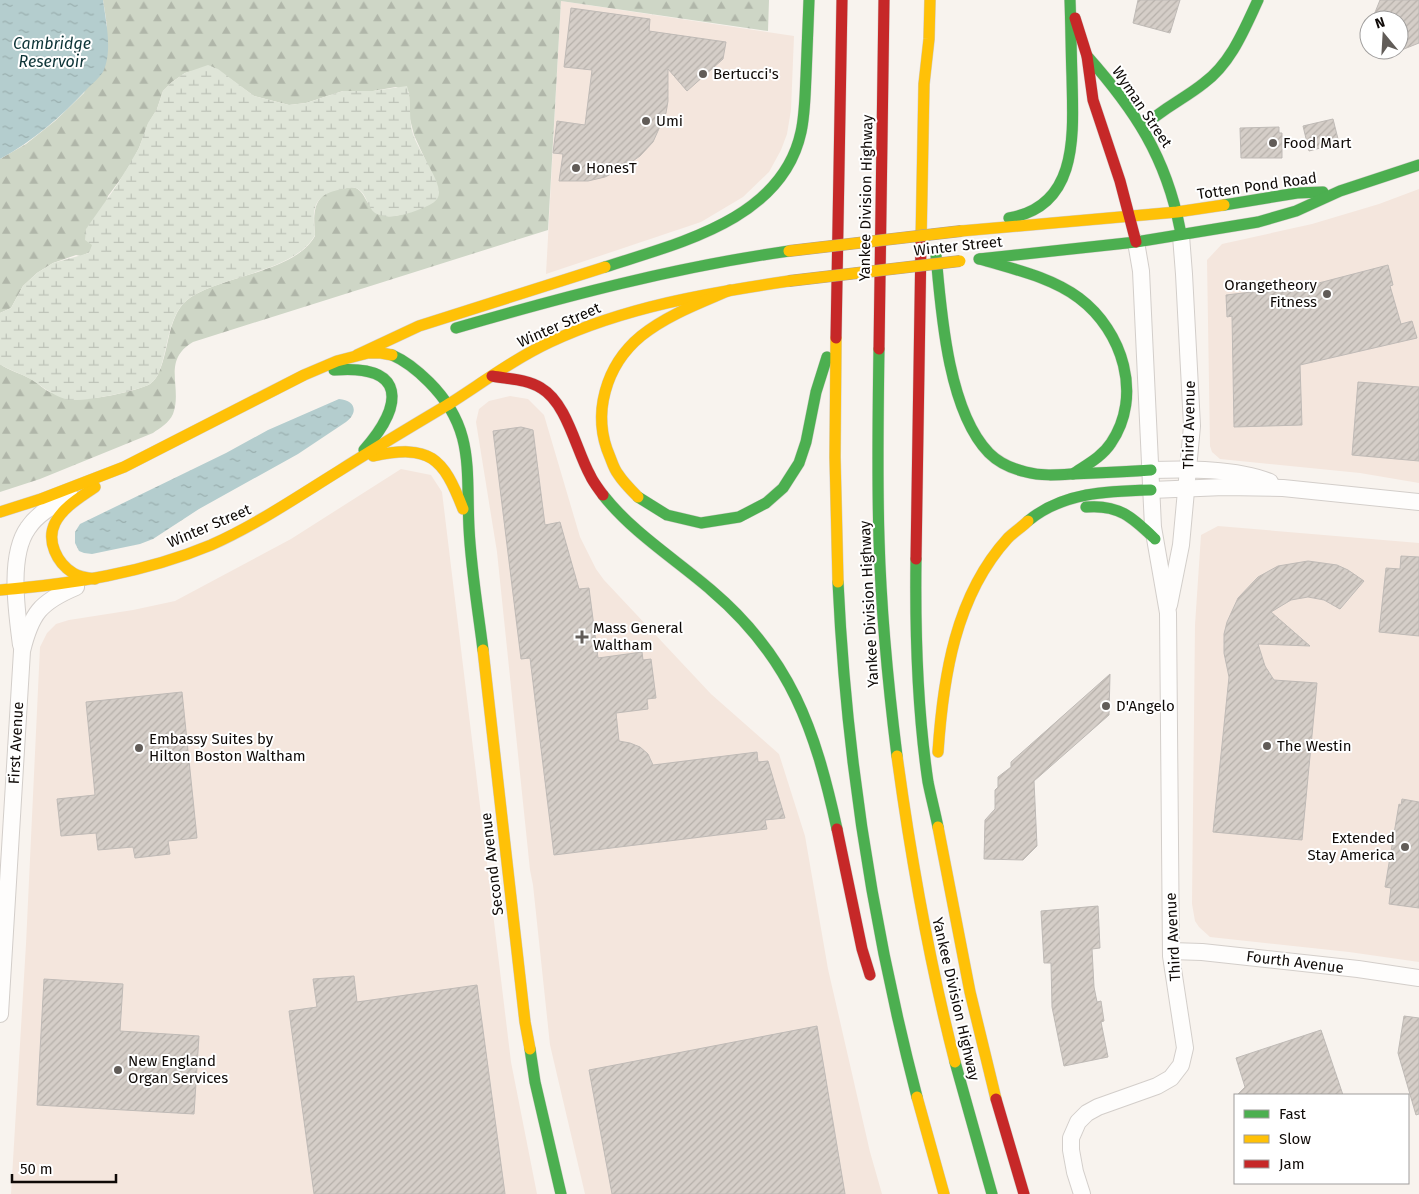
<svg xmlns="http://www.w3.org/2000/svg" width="1419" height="1194" font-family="'Fira Sans',sans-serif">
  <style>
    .built { fill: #f4e6dd }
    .forest { fill: url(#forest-firs) }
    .wetland { fill: url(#wetland-marsh) }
    .water { fill: url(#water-ripples) }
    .building { fill: url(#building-hatch); stroke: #bfbab6 }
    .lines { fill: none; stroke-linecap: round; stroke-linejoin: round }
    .street-casing { stroke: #d3ceca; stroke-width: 18 }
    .fast-casing { stroke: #d3ceca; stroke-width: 12 }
    .slow-casing { stroke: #d3ceca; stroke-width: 12 }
    .jam-casing { stroke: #d3ceca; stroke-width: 12 }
    .street { stroke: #fefdfc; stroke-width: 16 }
    .fast { stroke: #4caf50; stroke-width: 11 }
    .slow { stroke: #ffc107; stroke-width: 11 }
    .jam { stroke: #c62828; stroke-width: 11 }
    .slow-bridge-casing { stroke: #b09f8f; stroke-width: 12; stroke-linecap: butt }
    .slow-bridge { stroke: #ffc107; stroke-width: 11 }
    .poi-dot { fill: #615c58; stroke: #fff; stroke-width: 2 }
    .labels { text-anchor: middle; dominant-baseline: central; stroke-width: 4; stroke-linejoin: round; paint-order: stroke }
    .poi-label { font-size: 15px; fill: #0f0a07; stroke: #fff; text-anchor: start }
    .street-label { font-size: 15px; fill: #0f0a07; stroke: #fff }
    .water-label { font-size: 16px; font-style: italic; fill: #0d3437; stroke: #fff }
  </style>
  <defs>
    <pattern id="forest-firs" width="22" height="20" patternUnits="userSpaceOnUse" patternTransform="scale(1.25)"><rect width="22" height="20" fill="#ced6c6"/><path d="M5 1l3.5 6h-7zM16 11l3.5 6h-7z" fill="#b0b6a9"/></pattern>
    <pattern id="wetland-marsh" width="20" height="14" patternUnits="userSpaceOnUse" patternTransform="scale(1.25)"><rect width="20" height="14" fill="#dfe5d8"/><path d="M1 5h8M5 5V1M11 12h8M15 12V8" fill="none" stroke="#bec3b8"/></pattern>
    <pattern id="water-ripples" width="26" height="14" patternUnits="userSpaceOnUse" patternTransform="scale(1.25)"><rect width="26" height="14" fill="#b4cdce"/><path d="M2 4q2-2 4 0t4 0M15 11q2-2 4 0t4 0" fill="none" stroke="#9aafaf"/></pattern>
    <pattern id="building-hatch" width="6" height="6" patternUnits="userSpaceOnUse" patternTransform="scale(1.25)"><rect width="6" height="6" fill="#d5cec8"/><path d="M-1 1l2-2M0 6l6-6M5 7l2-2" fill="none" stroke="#b6b0aa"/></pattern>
  </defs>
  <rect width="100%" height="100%" fill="#f8f3ee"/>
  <!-- built -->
  <g class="built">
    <path d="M561,1L794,36L791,110L787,134L781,150L769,172L743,197L701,222L546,274Z"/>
    <path d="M1419,189V483L1360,473L1220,459L1212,452L1210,446L1207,260L1222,244L1312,224L1379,204Z"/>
    <path d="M510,396L528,399L544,415L580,537L596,569L604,580L711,694L779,754L805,836L828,969L870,1152L882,1194H585L550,1045L533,885L530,870L497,552L476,422L479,409L489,401Z"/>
    <path d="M401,469L431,475L442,492L511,1062L537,1194H11L26,944L40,647L47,633L56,624L69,620L133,610L175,601L291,539Z"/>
    <path d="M1218,526L1419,543V962L1349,952L1210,937L1199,927L1195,921L1192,904L1195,625L1201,535Z"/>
  </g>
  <!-- forest -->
  <path class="forest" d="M103,0H769L768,31L561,1L548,230L193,342C161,361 183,387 173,414C169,423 160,428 153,433L40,479L0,492V364C10,371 20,373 31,379C39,383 44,391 53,393C64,396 79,398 91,398C103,398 139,390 150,384C153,382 158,376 159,372C170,348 167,313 191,297C225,275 295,272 315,236C313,212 313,192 341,189C347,188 351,186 356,188C363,192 364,197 368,203C371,207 383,215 387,216C392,217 399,215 403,214L430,170L414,135L410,119L409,92L396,87L373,91H343L306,103L289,105L254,96L229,78L192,71L185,73L172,82L163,91L157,109L148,124L139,148L128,169L108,196L91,251L88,253L81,256L76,255L53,263L37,273L23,286L11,308L0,313V159L26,144L55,121L84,93L107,25Z"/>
  <!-- wetland -->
  <path class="wetland" d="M208,65L218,69L254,96L289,105L306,103L343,91H373L407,86C412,101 408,118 413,134C418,150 440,180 439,193C439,201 430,205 423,208C411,213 388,221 375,213C367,207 367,194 358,189C352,186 349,188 343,189C313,194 312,208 315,235C296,271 225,275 191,297C167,313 169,348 159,372C158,376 153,382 150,384C138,391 77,404 65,399C52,395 43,387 32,380C23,374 11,371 1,365L0,364V313L11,308L23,286L37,273L53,263L89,253L92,245L85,240L86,229L117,185L139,148L148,123L157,109L163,91L172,82L185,73Z"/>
  <!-- water -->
  <g class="water">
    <path d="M0,0H103C106,22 113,52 103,72C99,78 92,84 87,89C61,117 33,141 0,159Z"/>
    <path d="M339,399C355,400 359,412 346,422L298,454L199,509L153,539L140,544L92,554L84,553L79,551L75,543V532L80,524L226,453L268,430Z"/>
  </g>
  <!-- building -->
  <g class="building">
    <path d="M1138,0H1180L1170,33L1133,23Z"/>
    <path d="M1380,0H1419V43L1399,51V20H1372Z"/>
    <path d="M571,8L650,19L649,31L726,42L723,59L687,91L668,69V101L666,113L653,142L640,156L623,168L605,177L588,181H559L563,154L553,153L557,121L585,125L592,70L564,67Z"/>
    <path d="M1333,119L1339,143L1309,151L1303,126Z"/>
    <path d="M1279,127V133H1282V158H1241L1240,128Z"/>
    <path d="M1388,265L1393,285L1390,286L1401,324L1412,321L1417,338L1300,365L1302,425L1234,427L1232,316L1227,317L1226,295L1311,285Z"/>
    <path d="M1358,382L1419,387V461L1352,455Z"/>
    <path d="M521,427L533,430L545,525L560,522L579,589L589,588L598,658L642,652L643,660L651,659L656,698L647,699L648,709L616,713L619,741L630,743L640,747L648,754L653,765L757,752L758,762L768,761L785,818L765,820L767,829L554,855L530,658L521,659L493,431Z"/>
    <path d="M1401,556L1419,557V636L1379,632L1386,568L1400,569Z"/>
    <path d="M1308,561L1337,565L1348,570L1364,581L1340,609L1324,600L1308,597L1291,600L1271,612L1310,646L1258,644L1265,666L1274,680L1317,683L1302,840L1213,832L1229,677L1224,653V634L1227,622L1238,598L1258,577L1278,566Z"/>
    <path d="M1110,674L1109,715L1034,781L1037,846L1023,860L984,859L985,820L995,809V790L998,787V777L1011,767V762Z"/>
    <path d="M182,692L197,838L168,841L170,854L135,858L133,847L98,850L96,833L61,836L57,799L95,795L86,702Z"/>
    <path d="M1402,799L1419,802V908L1389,904L1391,888L1385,887L1399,804L1401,805Z"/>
    <path d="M1098,906L1100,948L1092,949L1094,987L1097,1002L1101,1001L1104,1021L1101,1022L1108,1057L1064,1066L1052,1007L1051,963H1044L1041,911Z"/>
    <path d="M354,976L357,1002L477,985L505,1194H314L289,1011L317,1007L313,979Z"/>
    <path d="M44,979L123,984L120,1031L199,1036L194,1114L37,1105Z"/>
    <path d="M1404,1016L1419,1018V1114L1416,1115L1398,1053Z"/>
    <path d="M817,1026L845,1194H612L589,1070Z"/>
    <path d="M1321,1030L1343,1095H1237L1245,1087L1236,1058Z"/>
  </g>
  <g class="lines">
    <defs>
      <g id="street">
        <path d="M1151,470C1187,469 1236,468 1270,482"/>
        <path d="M1151,490L1224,487L1283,488L1419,502"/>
        <path d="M1169,605L1181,545L1192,426L1184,274L1181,236"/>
        <path d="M21,645C17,613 8,556 28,528C38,513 54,505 70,496"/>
        <path d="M1171,951L1202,952L1358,969L1419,978"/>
        <path d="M0,1014L22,651C31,614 40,602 76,587"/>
        <path d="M1082,1194L1075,1172L1071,1150V1138L1078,1122L1087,1113L1098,1107L1157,1086L1171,1078L1181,1065L1185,1048L1171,956L1168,613L1153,527L1141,271L1136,242"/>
      </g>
      <g id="fast">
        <path d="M1087,56C1135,110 1166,157 1180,229"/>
        <path d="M1142,128C1162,108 1183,100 1204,83C1231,63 1244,30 1258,0"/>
        <path d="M1224,205L1297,193L1323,192"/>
        <path d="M1009,218C1080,206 1073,132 1072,77C1071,51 1071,26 1070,0"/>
        <path d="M936,255C941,312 948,411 989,453C999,463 1013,469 1026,472C1041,476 1056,475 1071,474C1098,473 1124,472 1151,470"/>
        <path d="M979,259L1136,242L1258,222L1296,211L1340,191L1419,165"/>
        <path d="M980,259C1013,269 1051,277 1079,298C1123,331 1143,396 1111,443C1102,457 1086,465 1073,474"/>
        <path d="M605,267C678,243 782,220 801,132C805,114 805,95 806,76C807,51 808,25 809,0"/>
        <path d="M456,328C566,296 676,267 789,251"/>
        <path d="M879,349C878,412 877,476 879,539C881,612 888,684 897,756"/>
        <path d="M392,355C406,361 418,371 429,382C475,428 466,469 469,528C471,569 478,610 483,650"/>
        <path d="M334,370C407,364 404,405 364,450"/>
        <path d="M603,495C632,532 675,559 711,590C791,658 815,729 837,829"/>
        <path d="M638,497L667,515L701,523L739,517L766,503L783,488L799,463L806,442L816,392L827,357"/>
        <path d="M1086,507C1119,504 1133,518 1155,539"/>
        <path d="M1028,521C1063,492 1108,491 1151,490"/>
        <path d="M916,559C915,633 917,708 928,782C931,797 935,812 938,827"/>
        <path d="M838,582C846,757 873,928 917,1097"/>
        <path d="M530,1049L535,1082L561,1194"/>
        <path d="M955,1062L992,1194"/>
      </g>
      <g id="slow">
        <path d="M961,231L1177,212L1224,205"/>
        <path d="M921,242L924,84L929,39L930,0"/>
        <path d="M836,338L835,457L838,582"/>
        <path d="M357,355L419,326L605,267"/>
        <path d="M449,404C482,383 514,359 550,342C625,307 708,293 789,281"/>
        <path d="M373,456C430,444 443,457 463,509"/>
        <path d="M95,487C81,497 63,507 55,523C46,541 57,563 73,573C79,577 87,578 95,579"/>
        <path d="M638,497C631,490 623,482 618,474C614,469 612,462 610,457C591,414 606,365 641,336C667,315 700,303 730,290"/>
        <path d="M0,512L41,499L124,467L304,375L337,361L368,353H381L392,355"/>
        <path d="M0,590C72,584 144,573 211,545C256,525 297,497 339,471C375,448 412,426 449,404"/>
        <path d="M483,650L525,1022L530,1049"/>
        <path d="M938,752C943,678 955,596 1008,538C1014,532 1022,527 1028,521"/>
        <path d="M897,756C911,859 929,961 955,1062"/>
        <path d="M938,827L970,992L996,1099"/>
        <path d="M917,1097L944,1194"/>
      </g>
      <g id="jam">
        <path d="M1075,18L1087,56L1093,100L1120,181L1136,242"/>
        <path d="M836,338L842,0"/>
        <path d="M879,349L884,0"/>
        <path d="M492,376C508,379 527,379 541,388C567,403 576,450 590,475C593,482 598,488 603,495"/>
        <path d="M916,559L921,242"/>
        <path d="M837,829L862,949L870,975"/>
        <path d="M996,1099L1024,1194"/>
      </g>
    </defs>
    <!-- street casing -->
    <use href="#street" class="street-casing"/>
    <!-- fast casing -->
    <use href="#fast" class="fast-casing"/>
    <!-- slow casing -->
    <use href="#slow" class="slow-casing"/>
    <!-- jam casing -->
    <use href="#jam" class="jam-casing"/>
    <!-- street -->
    <use href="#street" class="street"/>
    <!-- fast -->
    <use href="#fast" class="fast"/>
    <!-- slow -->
    <use href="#slow" class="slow"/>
    <!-- jam -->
    <use href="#jam" class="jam"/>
    <defs>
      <g id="slow-bridge">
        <path d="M789,251L961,231"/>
        <path d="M789,281L960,261"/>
      </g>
    </defs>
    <!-- slow-bridge casing -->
    <use href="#slow-bridge" class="slow-bridge-casing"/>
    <!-- slow-bridge -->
    <use href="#slow-bridge" class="slow-bridge"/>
  </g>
  <!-- markers -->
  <g class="poi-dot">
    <circle cx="703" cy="74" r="5"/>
    <circle cx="646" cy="121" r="5"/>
    <circle cx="1273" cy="143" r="5"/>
    <circle cx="576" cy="168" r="5"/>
    <circle cx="1327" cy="294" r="5"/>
    <path d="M579.5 629.5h5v5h5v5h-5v5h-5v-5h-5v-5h5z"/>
    <circle cx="1106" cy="706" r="5"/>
    <circle cx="1267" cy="746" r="5"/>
    <circle cx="139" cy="748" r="5"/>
    <circle cx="1405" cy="847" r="5"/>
    <circle cx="118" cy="1070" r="5"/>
  </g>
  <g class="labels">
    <!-- poi labels -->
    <g class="poi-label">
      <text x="713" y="74">Bertucci's</text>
      <text x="656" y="121">Umi</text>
      <text x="1283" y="143">Food Mart</text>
      <text x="586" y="168">HonesT</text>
      <text x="1317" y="285" text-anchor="end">Orangetheory<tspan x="1317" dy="17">Fitness</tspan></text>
      <text x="593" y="628">Mass General<tspan x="593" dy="17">Waltham</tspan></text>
      <text x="1116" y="706">D'Angelo</text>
      <text x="149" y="739">Embassy Suites by<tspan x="149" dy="17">Hilton Boston Waltham</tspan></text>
      <text x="1277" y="746">The Westin</text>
      <text x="1395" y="838" text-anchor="end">Extended<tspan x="1395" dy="17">Stay America</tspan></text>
      <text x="128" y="1061">New England<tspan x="128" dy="17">Organ Services</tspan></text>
    </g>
    <!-- street labels -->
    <g class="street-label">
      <text transform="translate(1142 107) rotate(56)">Wyman Street</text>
      <text transform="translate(1257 186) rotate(-8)">Totten Pond Road</text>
      <text transform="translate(866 198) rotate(-89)">Yankee Division Highway</text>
      <text transform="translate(958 246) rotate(-6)">Winter Street</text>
      <text transform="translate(559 325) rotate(-24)">Winter Street</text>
      <text transform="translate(1189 425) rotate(-89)">Third Avenue</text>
      <text transform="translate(209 526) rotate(-23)">Winter Street</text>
      <text transform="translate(869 604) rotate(-93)">Yankee Division Highway</text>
      <text transform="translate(16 743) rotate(-87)">First Avenue</text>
      <text transform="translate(492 864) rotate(-97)">Second Avenue</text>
      <text transform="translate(1173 937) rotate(-93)">Third Avenue</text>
      <text transform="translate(1295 962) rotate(7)">Fourth Avenue</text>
      <text transform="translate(956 999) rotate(77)">Yankee Division Highway</text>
    </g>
    <!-- water labels -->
    <g class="water-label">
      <text x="52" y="43">Cambridge<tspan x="52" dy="18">Reservoir</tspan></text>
    </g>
  </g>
  <!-- legend -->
  <rect x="1234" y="1094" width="175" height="90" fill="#ffffff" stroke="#9f9d9c"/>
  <rect x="1244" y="1110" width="25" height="8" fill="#4caf50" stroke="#9f9d9c"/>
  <text x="1279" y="1119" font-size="15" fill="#0f0a07">Fast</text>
  <rect x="1244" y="1135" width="25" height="8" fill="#ffc107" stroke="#9f9d9c"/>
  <text x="1279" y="1144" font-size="15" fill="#0f0a07">Slow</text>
  <rect x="1244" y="1160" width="25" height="8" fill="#c62828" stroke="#9f9d9c"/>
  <text x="1279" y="1169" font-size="15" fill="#0f0a07">Jam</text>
  <!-- north arrow -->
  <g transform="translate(1384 35) rotate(342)"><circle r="24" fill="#ffffff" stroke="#9f9d9c"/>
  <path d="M0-4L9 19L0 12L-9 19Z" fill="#615c58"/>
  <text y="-8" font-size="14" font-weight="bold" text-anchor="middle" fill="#0f0a07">N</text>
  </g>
  <!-- scale -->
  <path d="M12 1174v8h104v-8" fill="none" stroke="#0f0a07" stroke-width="2.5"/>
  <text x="20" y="1174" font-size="15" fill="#0f0a07" stroke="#ffffff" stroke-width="4" paint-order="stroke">50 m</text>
</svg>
